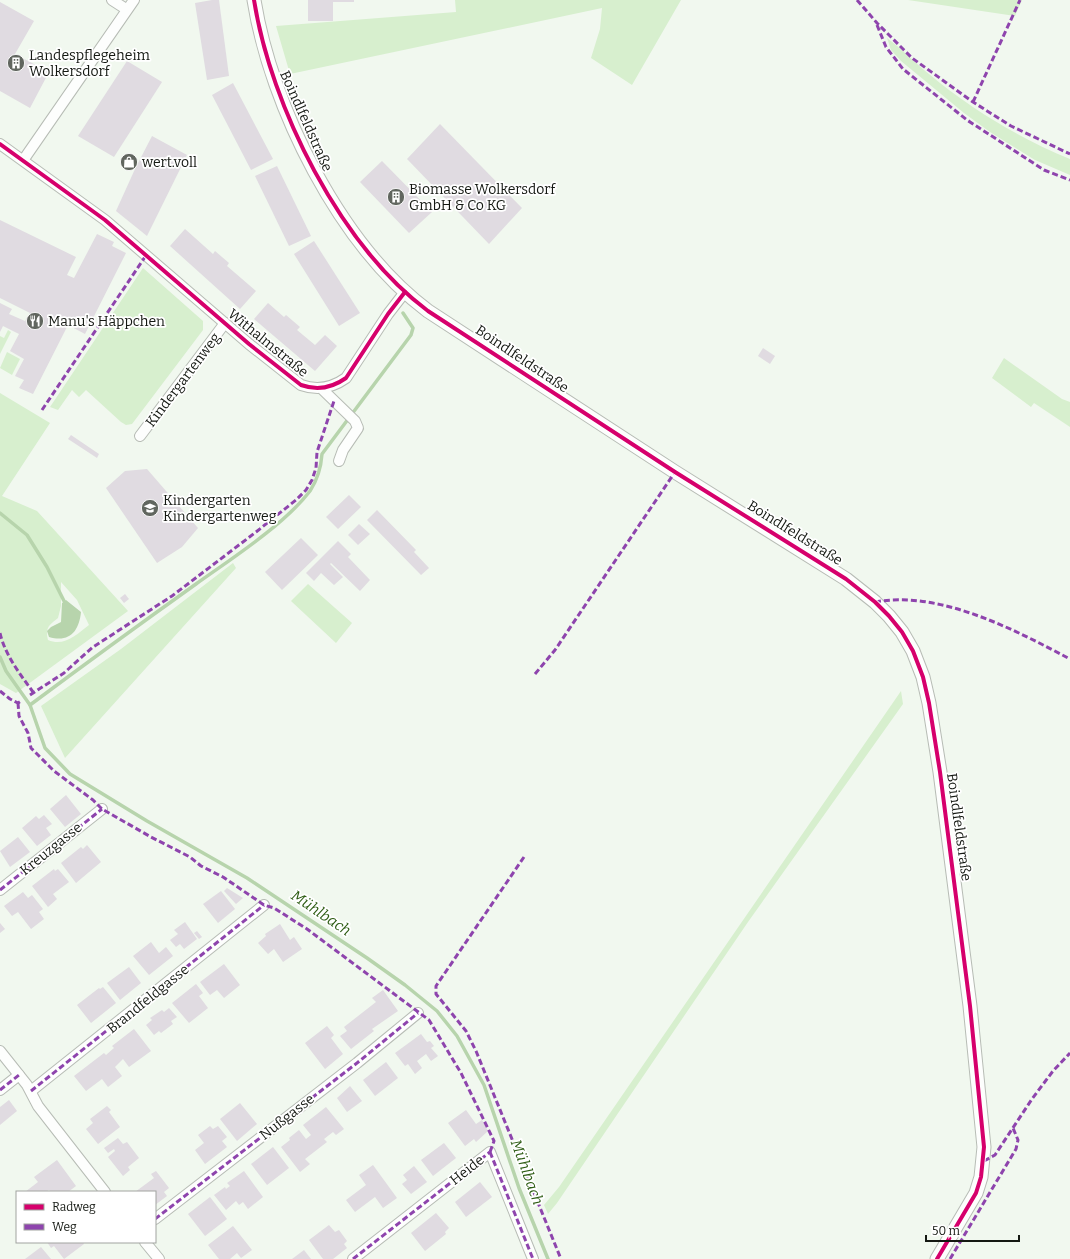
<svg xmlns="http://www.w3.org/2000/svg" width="1070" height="1259" font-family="Bitter,serif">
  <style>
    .green { fill: #d7efce; fill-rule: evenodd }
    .water { fill: #b7d4ac }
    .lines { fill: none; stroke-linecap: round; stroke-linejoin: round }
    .stream { stroke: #b7d4ac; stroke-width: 3.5 }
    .building { fill: #e0dbe1 }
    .minor-casing { stroke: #b7bcb5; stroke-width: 12 }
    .tertiary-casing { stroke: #b7bcb5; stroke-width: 15 }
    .minor { stroke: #fdfefd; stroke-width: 10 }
    .tertiary { stroke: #fdfefd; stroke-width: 13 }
    .quiet { stroke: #8e44ad; stroke-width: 3; stroke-dasharray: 6 3; stroke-linecap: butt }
    .cycleway-casing { stroke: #fff; stroke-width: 6 }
    .cycleway { stroke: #d6006c; stroke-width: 4 }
    .labels { text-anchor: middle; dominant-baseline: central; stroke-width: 3.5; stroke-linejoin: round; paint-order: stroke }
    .poi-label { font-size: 14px; fill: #141812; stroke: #fff; text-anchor: start }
    .street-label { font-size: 14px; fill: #141812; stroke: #fff }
    .water-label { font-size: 15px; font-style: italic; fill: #2d5c13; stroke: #fff }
  </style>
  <rect width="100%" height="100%" fill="#f1f8ef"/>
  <!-- green -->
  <g class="green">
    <path d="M455,0H681L632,85L591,58L600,29L602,8L290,74L276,26L456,12Z"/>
    <path d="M908,0H1022L1015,16Z"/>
    <path d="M887,38C902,49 914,62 929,74C971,109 1019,138 1070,159V175L1035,160L990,132L964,113L901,61L891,50Z"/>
    <path d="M143,268L203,321V330L132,424L126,425L121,422L86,390L79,397L72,390L58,410L50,407Z"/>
    <path d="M8,330L11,332L0,354V336L4,338Z"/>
    <path d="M7,352L20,359L12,375L0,368Z"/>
    <path d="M1004,358L1062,399L1070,402V427L1034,403L1031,407L992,378Z"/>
    <path d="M0,393L50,423L2,496L37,511L128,611L16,693L0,684ZM61,582L77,600L89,625C76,635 64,647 48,640C45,628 49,625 58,618L61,606Z"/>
    <path d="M233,563L236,568L65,758L41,706L121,649Z"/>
    <path d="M308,584L352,623L336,643L291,601Z"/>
    <path d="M901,691L903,704L748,922L557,1203L548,1214L544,1205L559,1187Z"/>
  </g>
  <!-- water -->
  <path class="water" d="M66,600L81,612C79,631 70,643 49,637L47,631L51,627L61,622L62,603Z"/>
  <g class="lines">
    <!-- stream -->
    <g class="stream">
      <path d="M0,513L27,535L47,567L64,601"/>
      <path d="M0,657L6,671L30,705L45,748L70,774L147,821L247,878L367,958L405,985L437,1011L457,1036L484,1085L519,1188L548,1259"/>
      <path d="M30,705C85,664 140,624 196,584C231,559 284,525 310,491C318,479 321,468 322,454L411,335L413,328L403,313"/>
    </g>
  </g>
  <!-- building -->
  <g class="building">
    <path d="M212,0H219L229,76L207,80L195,3Z"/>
    <path d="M308,0H354V2H333V21H308Z"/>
    <path d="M0,2L34,21L15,54L49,72L30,108L0,91Z"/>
    <path d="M127,61L162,82L114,157L78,136Z"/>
    <path d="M233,83L273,159L251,170L212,95Z"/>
    <path d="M440,124L522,208L489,244L407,159Z"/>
    <path d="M152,136L187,155L147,236L116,211L135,169Z"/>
    <path d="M382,161L432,212L409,233L360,182Z"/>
    <path d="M277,166L311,236L289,246L255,176Z"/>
    <path d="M0,220L76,257L67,275L74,278L97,234L114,242L112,246L126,253L85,334L68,325L33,394L19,388L24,380L15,376L24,359L10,351L19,334L3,326L0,332V303L12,309L9,314L25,321L30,313L0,298Z"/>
    <path d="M185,229L213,254L215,251L229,263L227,266L256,291L240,309L170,246Z"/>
    <path d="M314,241L360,313L339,326L294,254Z"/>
    <path d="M268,303L284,317L286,315L300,327L297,330L315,345L325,335L337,346L315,371L254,319Z"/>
    <path d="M763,348L775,356L770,364L758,356Z"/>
    <path d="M71,435L99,454L97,458L68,439Z"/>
    <path d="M147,469L198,528L182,547L157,563L106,488L125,471Z"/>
    <path d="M349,495L361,507L338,529L326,517Z"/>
    <path d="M377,510L416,550L414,552L429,568L421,575L367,520Z"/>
    <path d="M359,524L370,534L358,545L348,535Z"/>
    <path d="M301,538L318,555L282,590L265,572Z"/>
    <path d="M338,541L351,554L348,557L370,580L360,591L331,563L330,564L343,577L334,585L321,573L314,581L306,573Z"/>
    <path d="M125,594L129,599L124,603L120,598Z"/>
    <path d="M66,795L81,814L65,827L50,809Z"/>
    <path d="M44,815L52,824L46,828L51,835L37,846L22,828L36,816L39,819Z"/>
    <path d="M18,837L30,852L10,867L0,851Z"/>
    <path d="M87,845L101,862L76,883L61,863L81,847L83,849Z"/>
    <path d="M54,869L55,871L58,869L69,882L53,894L57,899L48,907L32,886Z"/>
    <path d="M227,888L243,898L236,904L224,891Z"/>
    <path d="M221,891L235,909L218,923L203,904Z"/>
    <path d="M23,892L28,898L32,895L43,909L39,912L44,919L31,929L18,912L12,916L4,906Z"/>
    <path d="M185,922L197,939L184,949L180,944L176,947L170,940L178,934L174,930Z"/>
    <path d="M0,923L5,929L0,933Z"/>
    <path d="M280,924L290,940L294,937L302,949L283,962L274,949L268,954L258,943L266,936L265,934Z"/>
    <path d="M197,931L202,937L199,939L194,933Z"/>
    <path d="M151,942L159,953L166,947L173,956L149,975L133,956Z"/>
    <path d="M224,964L240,985L224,998L217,990L210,995L200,982Z"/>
    <path d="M129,967L141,983L120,1000L107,983Z"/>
    <path d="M196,984L203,993L199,996L208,1008L189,1023L172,1003Z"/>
    <path d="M103,987L116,1003L91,1023L77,1005L99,988L100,989Z"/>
    <path d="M383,990L398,1011L372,1029L374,1031L351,1049L340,1036L347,1031L344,1027L376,1002L372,998Z"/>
    <path d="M169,1008L177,1017L171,1021L173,1024L161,1033L159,1031L154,1035L146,1025L152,1020L150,1018L162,1010L164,1012Z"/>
    <path d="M327,1026L334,1035L331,1038L343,1054L325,1069L305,1043Z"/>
    <path d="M134,1029L151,1051L129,1067L123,1059L115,1067L122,1076L108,1087L102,1079L86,1091L74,1076L104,1053L106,1055L114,1048L112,1046Z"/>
    <path d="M421,1034L427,1042L430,1041L434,1046L431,1048L438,1056L431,1061L426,1054L417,1061L422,1068L415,1074L408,1064L405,1066L395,1053Z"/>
    <path d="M386,1062L398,1078L375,1096L363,1080Z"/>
    <path d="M350,1086L362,1101L347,1112L337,1098Z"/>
    <path d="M9,1100L17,1111L0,1125V1107Z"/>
    <path d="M240,1103L257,1124L237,1141L220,1119Z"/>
    <path d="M107,1106L111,1110L109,1112L120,1127L98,1144L86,1129L93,1123L90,1119Z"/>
    <path d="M326,1107L344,1129L336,1135L333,1132L324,1139L327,1142L305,1159L310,1164L300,1172L281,1147L290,1140L289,1138L299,1130L306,1139L311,1135L303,1125Z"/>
    <path d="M466,1110L476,1124L482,1120L488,1131L476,1142L474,1139L465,1146L448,1123Z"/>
    <path d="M210,1126L213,1129L218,1126L227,1137L222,1141L227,1147L205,1164L195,1150L204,1143L198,1135Z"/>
    <path d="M118,1138L123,1144L127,1142L139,1158L128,1167L130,1170L123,1176L108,1157L115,1151L114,1149L108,1153L104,1148Z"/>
    <path d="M444,1143L456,1158L433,1176L421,1160Z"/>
    <path d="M273,1147L289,1168L267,1185L251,1164Z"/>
    <path d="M57,1160L76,1186L68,1192H51L49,1190L46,1192H25L38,1182L34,1177Z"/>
    <path d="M373,1165L397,1198L383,1208L375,1197L355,1212L346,1200L366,1185L359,1175Z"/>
    <path d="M414,1166L427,1182L411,1194L402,1184L407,1180L403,1175Z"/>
    <path d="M156,1171L169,1188L164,1192L167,1196L155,1205V1192H135L154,1178L151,1174Z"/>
    <path d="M244,1171L263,1197L248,1209L243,1202L239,1205L236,1201L226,1210L214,1195L225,1187L226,1189L230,1186L227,1183Z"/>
    <path d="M480,1182L492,1197L466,1217L455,1202Z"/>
    <path d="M210,1197L227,1219L205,1236L188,1214Z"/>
    <path d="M436,1213L449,1228L445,1232L446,1234L425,1251L411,1233Z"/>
    <path d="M329,1225L335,1232L339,1230L347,1241L344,1244L347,1248L333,1259H323L309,1240Z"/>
    <path d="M233,1226L252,1250L241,1258L237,1253L230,1259H219L208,1245Z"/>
    <path d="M47,1242H83L84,1244L64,1259L54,1246L51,1248Z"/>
    <path d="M41,1247L51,1259H25Z"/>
    <path d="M304,1250L311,1259H292Z"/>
  </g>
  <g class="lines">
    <defs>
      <g id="minor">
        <path d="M112,0L126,9"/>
        <path d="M0,144L105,220L249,344L301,385C318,391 332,388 346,378L388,314L405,292"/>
        <path d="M24,159L134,0"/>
        <path d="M322,389L355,421L358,428L343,450L339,461"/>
        <path d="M140,436L225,323"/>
        <path d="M0,890L102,809"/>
        <path d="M0,1051L27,1085L38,1106L105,1192"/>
        <path d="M0,1090L19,1075"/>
        <path d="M31,1091L264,905"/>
        <path d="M155,1219L357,1063L418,1013"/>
        <path d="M145,1242L159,1259"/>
        <path d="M353,1259L490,1152L533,1259"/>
      </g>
      <path id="tertiary" d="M254,0C271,107 340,245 428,311L675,472L846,579L875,602L889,616L902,632L913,651L923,677L929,703L940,772L970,1006L984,1147L981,1177L976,1193L937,1259"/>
    </defs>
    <!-- minor casing -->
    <use href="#minor" class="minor-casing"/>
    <!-- tertiary casing -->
    <use href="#tertiary" class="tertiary-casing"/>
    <!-- minor -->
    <use href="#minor" class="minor"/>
    <!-- tertiary -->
    <use href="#tertiary" class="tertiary"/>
    <!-- quiet -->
    <g class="quiet">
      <path d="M857,0L877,23L912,58L973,102L1011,126L1070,154"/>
      <path d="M877,25L886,47L903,69L967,120L1044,170L1070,180"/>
      <path d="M973,102L1020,0"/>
      <path d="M42,410L147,254"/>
      <path d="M875,602C940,590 1015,630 1070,659"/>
      <path d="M0,633C5,655 20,674 33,692"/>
      <path d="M535,674L555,650L675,472"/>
      <path d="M0,691L10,699L18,703L21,701"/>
      <path d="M30,695L64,673L93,647L172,596L256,532L296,500L306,490L312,480L316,468L317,452L334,401"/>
      <path d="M18,703L19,716L28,733L31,748L54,771L93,800L102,809L151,837L190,857L201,866L223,877L264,905L274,908L307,929L429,1020L461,1073L494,1141L490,1152"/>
      <path d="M524,857L436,986V994L466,1031L476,1051L561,1259"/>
      <path d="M0,890L102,809"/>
      <path d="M0,1090L19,1075"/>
      <path d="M31,1091L264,905"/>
      <path d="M490,1152L533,1259"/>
      <path d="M984,1161L995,1155L1032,1099L1053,1071L1070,1053"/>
      <path d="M155,1219L357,1063L418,1013"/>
      <path d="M353,1259L490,1152"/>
      <path d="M950,1259L1016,1149L1018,1140L1013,1128"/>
    </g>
    <defs>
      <g id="cycleway">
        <path d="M254,0C271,107 340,245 428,311L675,472L846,579L875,602L889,616L902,632L913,651L923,677L929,703L940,772L970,1006L984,1147L981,1177L976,1193L937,1259"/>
        <path d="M0,144L105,220L249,344L301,385C318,391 332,388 346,378L388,314L405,292"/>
      </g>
    </defs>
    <!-- cycleway casing -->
    <use href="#cycleway" class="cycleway-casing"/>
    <!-- cycleway -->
    <use href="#cycleway" class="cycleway"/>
  </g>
  <!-- icons -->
  <defs>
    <symbol id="building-disc" viewBox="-11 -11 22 22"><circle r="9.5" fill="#61665f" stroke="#fff"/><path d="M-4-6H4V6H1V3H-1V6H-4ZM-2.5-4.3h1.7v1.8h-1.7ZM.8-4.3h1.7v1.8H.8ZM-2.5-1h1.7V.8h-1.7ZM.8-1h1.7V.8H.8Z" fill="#fff"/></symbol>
    <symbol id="shop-disc" viewBox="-11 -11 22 22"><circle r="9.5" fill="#61665f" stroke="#fff"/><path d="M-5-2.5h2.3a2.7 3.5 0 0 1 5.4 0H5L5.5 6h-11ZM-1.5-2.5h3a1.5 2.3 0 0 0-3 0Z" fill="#fff"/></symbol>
    <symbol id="restaurant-disc" viewBox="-11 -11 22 22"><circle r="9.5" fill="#61665f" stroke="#fff"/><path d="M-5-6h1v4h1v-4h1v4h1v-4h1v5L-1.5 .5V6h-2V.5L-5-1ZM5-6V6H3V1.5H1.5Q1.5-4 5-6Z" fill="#fff"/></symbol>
    <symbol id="school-disc" viewBox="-11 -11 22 22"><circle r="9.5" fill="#61665f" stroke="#fff"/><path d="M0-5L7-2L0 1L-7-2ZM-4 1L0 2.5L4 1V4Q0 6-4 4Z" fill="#fff"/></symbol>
  </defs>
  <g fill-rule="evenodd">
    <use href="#building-disc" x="6" y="53" width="20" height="20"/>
    <use href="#shop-disc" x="119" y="152" width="20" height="20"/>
    <use href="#building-disc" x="386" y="187" width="20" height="20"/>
    <use href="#restaurant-disc" x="25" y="311" width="20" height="20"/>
    <use href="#school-disc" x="140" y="498" width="20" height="20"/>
  </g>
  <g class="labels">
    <!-- poi labels -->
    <g class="poi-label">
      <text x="29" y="55">Landespflegeheim<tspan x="29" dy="16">Wolkersdorf</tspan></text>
      <text x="142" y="162">wert.voll</text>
      <text x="409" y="189">Biomasse Wolkersdorf<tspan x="409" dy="16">GmbH &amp; Co KG</tspan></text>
      <text x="48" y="321">Manu's Häppchen</text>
      <text x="163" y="500">Kindergarten<tspan x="163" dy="16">Kindergartenweg</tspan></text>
    </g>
    <!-- street labels -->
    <g class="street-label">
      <text transform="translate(306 121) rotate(66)">Boindlfeldstraße</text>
      <text transform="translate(268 343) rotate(39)">Withalmstraße</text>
      <text transform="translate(522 359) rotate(34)">Boindlfeldstraße</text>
      <text transform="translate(183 380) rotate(-53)">Kindergartenweg</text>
      <text transform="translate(795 533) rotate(32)">Boindlfeldstraße</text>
      <text transform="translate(959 827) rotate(82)">Boindlfeldstraße</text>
      <text transform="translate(51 849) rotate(-39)">Kreuzgasse</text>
      <text transform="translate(148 999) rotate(-39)">Brandfeldgasse</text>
      <text transform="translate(287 1117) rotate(-38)">Nußgasse</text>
      <text transform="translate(467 1170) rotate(-38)">Heide</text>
    </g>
    <!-- water labels -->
    <g class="water-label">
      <text transform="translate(321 913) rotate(34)">Mühlbach</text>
      <text transform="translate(527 1172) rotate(70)">Mühlbach</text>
    </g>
  </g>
  <!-- legend -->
  <rect x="16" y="1191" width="140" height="52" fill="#ffffff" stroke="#a1a3a0"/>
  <rect x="24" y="1204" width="20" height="6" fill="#d6006c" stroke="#a1a3a0"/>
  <text x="52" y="1211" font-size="12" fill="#141812">Radweg</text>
  <rect x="24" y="1224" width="20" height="6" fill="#8e44ad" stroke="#a1a3a0"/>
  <text x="52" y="1231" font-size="12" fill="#141812">Weg</text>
  <!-- scale -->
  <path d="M926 1235v6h93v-6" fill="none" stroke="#141812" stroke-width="2"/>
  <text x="932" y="1235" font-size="12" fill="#141812" stroke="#ffffff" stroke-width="3" paint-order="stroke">50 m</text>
</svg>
